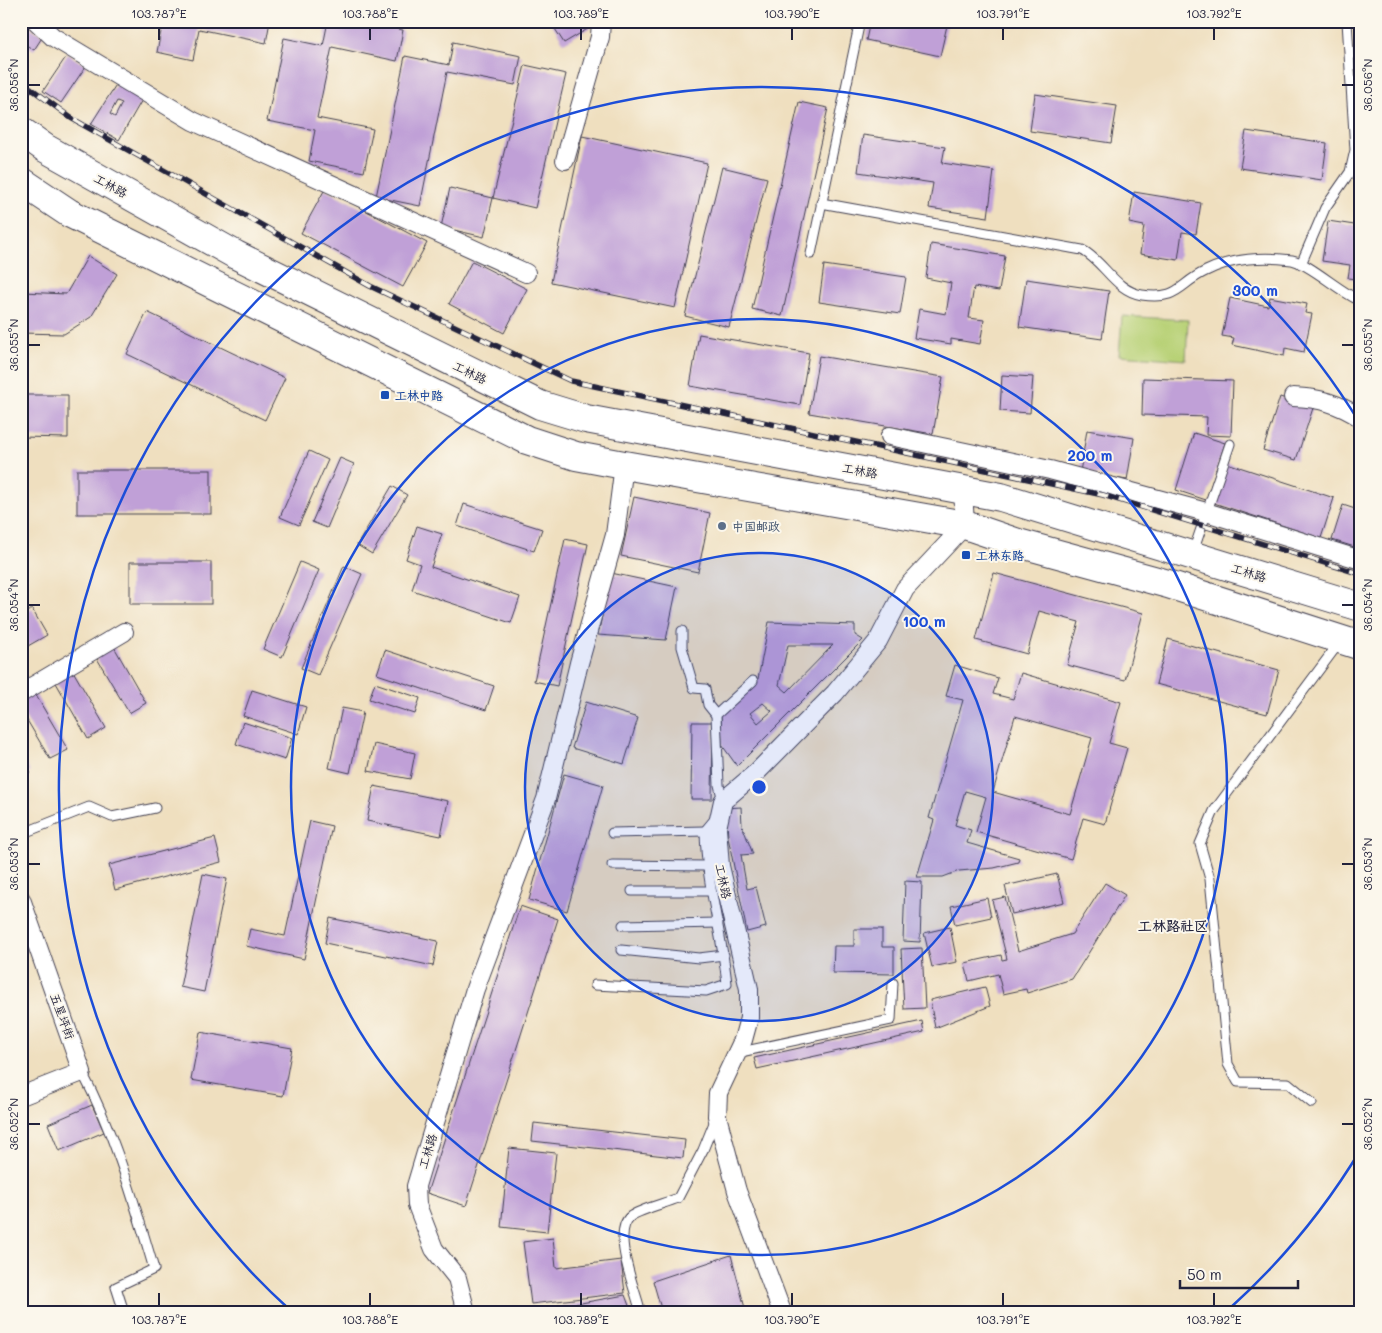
<svg xmlns="http://www.w3.org/2000/svg" width="1382" height="1333" font-family="Mali,'LXGW WenKai TC',sans-serif">
  <style>
    .grass { fill: #b8d176; stroke: #6d7a58 }
    .building { fill: #c0a0d7; fill-rule: evenodd }
    .lines { fill: none; stroke-linecap: round; stroke-linejoin: round }
    .lane-casing { stroke: #413e4f; stroke-width: 11 }
    .street-casing { stroke: #413e4f; stroke-width: 20 }
    .highway-casing { stroke: #413e4f; stroke-width: 30 }
    .lane { stroke: #fff; stroke-width: 9 }
    .street { stroke: #fff; stroke-width: 18 }
    .highway { stroke: #fff; stroke-width: 28 }
    .rail-casing { stroke: #22223b; stroke-width: 5.5 }
    .rail { stroke: #fbf7ec; stroke-width: 4; stroke-dasharray: 11; stroke-linecap: butt }
    .ticks { fill: none; stroke: #22223b; stroke-width: 2 }
    .ring { fill: none; stroke: #1d4ed8; stroke-width: 2.5 }
    .transit-dot { fill: #1a4fb4; stroke: #fbf7ec; stroke-width: 2 }
    .service-dot { fill: #5c6f8a; stroke: #fbf7ec; stroke-width: 2 }
    .labels { text-anchor: middle; dominant-baseline: central; stroke-width: 4; stroke-linejoin: round; paint-order: stroke }
    .street-label { font-size: 12px; fill: #22223b; stroke: #fbf7ec }
    .transit-label { font-size: 12px; font-weight: bold; fill: #164399; stroke: #fbf7ec; text-anchor: start }
    .service-label { font-size: 12px; font-weight: bold; fill: #4e5e75; stroke: #fbf7ec; text-anchor: start }
    .neighbourhood-label { font-size: 14px; font-weight: bold; fill: #22223b; stroke: #fbf7ec }
    .centre { fill: #1d4ed8; stroke: #fbf7ec; stroke-width: 2.5 }
    .ring-label { font-size: 15px; text-anchor: middle; font-weight: bold; fill: #1d4ed8; stroke: #fbf7ec; stroke-width: 4; stroke-linejoin: round; paint-order: stroke }
    .neatline { fill: none; stroke: #22223b; stroke-width: 2 }
    .ticks-label { font-size: 12px; text-anchor: middle; fill: #22223b }
  </style>
  <rect width="100%" height="100%" fill="#fbf7ec"/>
  <filter id="ink" filterUnits="userSpaceOnUse"><feTurbulence type="fractalNoise" baseFrequency=".02" numOctaves="2"/><feDisplacementMap in="SourceGraphic" scale="10" xChannelSelector="R" yChannelSelector="G"/><feConvolveMatrix kernelMatrix="1 2 1 2 8 2 1 2 1" color-interpolation-filters="sRGB"/></filter>
  <filter id="wash" filterUnits="userSpaceOnUse"><feTurbulence type="fractalNoise" baseFrequency=".0096" numOctaves="4" result="noise"/><feDisplacementMap in="SourceGraphic" scale="20" xChannelSelector="R" yChannelSelector="G"/><feGaussianBlur stdDeviation="1.12" result="paint"/><feColorMatrix in="noise" values="0 0 0 0 0 0 0 0 0 0 0 0 0 0 0 0 0 1.4 0 .05"/><feComposite in="paint" operator="in"/></filter>
  <g filter="url(#wash)">
    <rect width="100%" height="100%" fill="#efdfbf"/>
    <!-- grass -->
    <path class="grass" d="M1122,316L1188,320L1186,360L1119,355Z"/>
    <g id="blocks">
      <!-- building -->
      <g class="building">
        <path d="M21,21L43,36L34,50L26,45L21,52Z"/>
        <path d="M163,21L200,24L201,21H270L266,43L199,29L193,60L157,52Z"/>
        <path d="M328,21H359L403,30L397,61L332,47L317,118L373,129L364,172L309,161L315,130L267,121L284,38L323,46Z"/>
        <path d="M550,21H594L596,24L564,43Z"/>
        <path d="M870,21H948L940,56L866,40Z"/>
        <path d="M453,42L521,56L515,85L447,72L420,206L376,197L405,56L449,65Z"/>
        <path d="M68,54L86,66L61,103L43,91Z"/>
        <path d="M525,65L566,74L535,208L493,198L484,237L441,227L450,188L493,198Z"/>
        <path d="M117,83L143,98L119,140L91,124ZM117,101L122,103L115,117L110,114Z"/>
        <path d="M1035,94L1117,106L1111,143L1030,131Z"/>
        <path d="M799,102L828,108L782,316L752,309Z"/>
        <path d="M1246,131L1327,143L1322,180L1240,168Z"/>
        <path d="M863,135L945,147L942,163L994,171L988,217L929,208L933,183L858,172Z"/>
        <path d="M582,136L707,163L675,308L551,282Z"/>
        <path d="M722,167L767,178L729,327L685,316Z"/>
        <path d="M325,189L427,243L403,287L301,233Z"/>
        <path d="M1134,192L1201,203L1196,234L1182,232L1178,260L1140,254L1144,226L1129,223Z"/>
        <path d="M1328,221L1361,226V280L1348,278L1350,265L1322,261Z"/>
        <path d="M931,244L1005,256L999,291L974,287L969,318L984,320L980,344L951,339V344L914,338L919,309L946,314L951,283L926,278Z"/>
        <path d="M88,256L117,274L91,317L64,334L21,333L23,292L66,294Z"/>
        <path d="M472,261L527,289L504,333L449,304Z"/>
        <path d="M824,265L906,277L900,314L819,302Z"/>
        <path d="M1026,279L1109,291L1102,339L1019,327Z"/>
        <path d="M1270,297L1307,304L1305,313L1312,314L1304,352L1285,348L1284,356L1232,345L1234,338L1222,336L1230,298L1268,306Z"/>
        <path d="M147,312L285,378L265,420L127,354Z"/>
        <path d="M699,334L809,353L800,405L690,386Z"/>
        <path d="M819,356L943,377L933,434L809,413Z"/>
        <path d="M1360,366H1361V396L1354,395Z"/>
        <path d="M1002,375L1033,377L1030,413L1000,411Z"/>
        <path d="M1143,378L1233,381L1231,436L1206,435L1207,417L1142,415Z"/>
        <path d="M21,395H68V438L21,437Z"/>
        <path d="M1280,397L1313,408L1296,460L1263,450Z"/>
        <path d="M1087,430L1134,438L1127,480L1080,472Z"/>
        <path d="M1194,433L1225,443L1206,500L1176,490Z"/>
        <path d="M309,451L328,460L299,525L280,517Z"/>
        <path d="M340,458L354,464L327,528L312,522Z"/>
        <path d="M1227,463L1334,498L1321,538L1214,503Z"/>
        <rect x="77" y="470" width="134" height="44"/>
        <path d="M392,486L407,495L372,554L357,545Z"/>
        <path d="M634,497L710,513L698,572L621,556Z"/>
        <path d="M464,504L542,529L534,551L457,526Z"/>
        <path d="M1343,505L1361,511V549L1332,540Z"/>
        <path d="M417,526L442,534L431,567L520,597L511,623L412,590L420,564L406,559Z"/>
        <path d="M565,539L588,544L557,686L534,681Z"/>
        <rect x="130" y="562" width="81" height="42"/>
        <path d="M300,562L319,570L282,657L263,649Z"/>
        <path d="M344,566L362,574L318,675L301,668Z"/>
        <path d="M611,573L677,587L666,640L598,635Z"/>
        <path d="M994,573L1143,613L1125,680L1067,665L1079,622L1039,611L1027,654L976,640Z"/>
        <path d="M32,609L47,635L21,650V615Z"/>
        <path d="M769,622L855,625V635L863,640L737,766L722,745L721,714L758,679ZM788,645H833L787,692L779,685ZM763,703L772,711L758,723L750,713Z"/>
        <path d="M1168,639L1279,670L1267,714L1156,684Z"/>
        <path d="M113,645L146,703L129,713L95,655Z"/>
        <path d="M385,650L494,686L486,710L377,674Z"/>
        <path d="M955,665L998,678L993,694L1013,699L1021,673L1121,702L1109,743L1127,748L1105,824L1083,818L1071,859L976,832L986,797L965,791L955,825L971,830L967,843L1019,858L1018,862L994,868L959,871L943,877H917L934,820L929,818L963,700L946,696ZM1015,716L1092,738L1070,814L993,792Z"/>
        <path d="M73,671L106,728L88,739L55,681Z"/>
        <path d="M375,683L420,698L415,714L369,699Z"/>
        <path d="M252,690L306,707L298,734L243,716Z"/>
        <path d="M34,692L68,750L50,759L21,710V699Z"/>
        <path d="M586,702L638,718L624,764L572,748Z"/>
        <path d="M342,708L363,712L350,773L329,768Z"/>
        <path d="M243,722L292,738L285,760L236,744Z"/>
        <path d="M692,722H713L712,799H691Z"/>
        <path d="M374,744L415,753L410,779L368,771Z"/>
        <path d="M21,756L30,772L21,777Z"/>
        <path d="M564,774L603,785L567,911L529,900Z"/>
        <path d="M374,786L448,801L441,836L367,821Z"/>
        <path d="M741,807L742,825L753,854L741,855L747,889L756,887L766,927L747,932L728,837L726,808Z"/>
        <path d="M310,821L332,826L304,959L246,946L250,929L285,936Z"/>
        <path d="M215,838L221,862L115,890L109,865Z"/>
        <path d="M203,874L227,879L204,992L180,987Z"/>
        <path d="M1057,874L1064,902L1012,914L1005,886Z"/>
        <path d="M905,881L922,882L920,942L903,941Z"/>
        <path d="M1105,883L1125,895L1072,979L1027,993L1026,989L1003,994L998,974L969,981L965,963L1001,955L1002,960L1007,959L992,900L1005,897L1018,951L1072,934Z"/>
        <path d="M987,898L991,917L955,925L951,906Z"/>
        <path d="M520,906L558,919L466,1206L427,1193Z"/>
        <path d="M330,918L438,941L433,966L325,943Z"/>
        <path d="M950,927L957,962L932,967L924,933Z"/>
        <path d="M854,929H882V947H894V974L833,973L834,946H854Z"/>
        <path d="M922,948L925,1008L904,1009L901,949Z"/>
        <path d="M985,987L990,1006L935,1028L930,1000Z"/>
        <path d="M922,1021L924,1032L757,1069L754,1058Z"/>
        <path d="M200,1032L292,1048L283,1096L191,1080Z"/>
        <path d="M92,1105L104,1132L59,1151L48,1124Z"/>
        <path d="M534,1123L685,1140L683,1158L532,1141Z"/>
        <path d="M509,1148L556,1153L547,1232L501,1227Z"/>
        <path d="M553,1238L556,1268L621,1260L625,1293L531,1304L523,1242Z"/>
        <path d="M731,1255L746,1312H662L653,1281Z"/>
        <path d="M625,1295L631,1311L629,1312H532Z"/>
      </g>
    </g>
  </g>
  <g filter="url(#ink)">
    <use href="#blocks" fill-opacity="0" stroke="#413e4f" stroke-width="1"/>
    <g class="lines">
      <defs>
        <g id="lane">
          <path d="M821,203L1082,250C1104,261 1115,291 1142,295C1180,300 1178,284 1206,271C1232,258 1264,256 1292,260C1309,263 1341,293 1361,301"/>
          <path d="M811,254L860,21"/>
          <path d="M1301,264L1325,208L1350,172L1355,150L1347,21"/>
          <path d="M1193,552L1230,444"/>
          <path d="M682,631V647L694,688L705,689L708,705L716,715"/>
          <path d="M723,801L719,785L716,715L753,681"/>
          <path d="M612,833L705,831"/>
          <path d="M21,834L89,807L112,817L155,808"/>
          <path d="M612,865L706,866"/>
          <path d="M632,891H711"/>
          <path d="M623,925L718,923"/>
          <path d="M621,950L699,958L724,955"/>
          <path d="M595,985L706,991L727,984C722,932 706,884 705,831L715,819"/>
          <path d="M736,1053L891,1020L893,983"/>
          <path d="M82,1072C115,1134 134,1202 154,1269L116,1287L124,1312"/>
          <path d="M1312,1103L1288,1083L1238,1082L1228,1064L1210,879L1200,844L1214,811L1339,643"/>
          <path d="M639,1306C634,1286 611,1231 631,1216C641,1209 666,1203 678,1198L703,1150L716,1118"/>
        </g>
        <g id="street">
          <path d="M36,21L53,37L193,121L526,273"/>
          <path d="M565,160L600,37L601,21"/>
          <path d="M1293,397C1320,398 1337,403 1361,418"/>
          <path d="M890,436L1050,470L1206,512L1361,560"/>
          <path d="M21,693L124,632"/>
          <path d="M21,899L82,1072L21,1096"/>
          <path d="M466,1312L457,1278L434,1249L417,1205L416,1186L475,989L546,799L579,663L615,535L624,465"/>
          <path d="M782,1312L737,1191L717,1116L718,1093L743,1040L749,1018V989L720,866L717,828L723,801L758,771L835,693L878,641L905,589L965,525L963,489"/>
        </g>
        <g id="highway">
          <path d="M21,131L45,148L236,255L540,405L586,419L1001,497L1361,607"/>
          <path d="M21,181L69,213L527,440L576,456L624,465L965,525L1018,543L1168,584L1361,646"/>
        </g>
      </defs>
      <!-- lane casing -->
      <use href="#lane" class="lane-casing"/>
      <!-- street casing -->
      <use href="#street" class="street-casing"/>
      <!-- highway casing -->
      <use href="#highway" class="highway-casing"/>
      <!-- lane -->
      <use href="#lane" class="lane"/>
      <!-- street -->
      <use href="#street" class="street"/>
      <!-- highway -->
      <use href="#highway" class="highway"/>
      <defs>
        <path id="rail" d="M21,81L71,118L370,286L571,381L1103,495L1361,574"/>
      </defs>
      <!-- rail casing -->
      <use href="#rail" class="rail-casing"/>
      <!-- rail -->
      <use href="#rail" class="rail"/>
    </g>
  </g>
  <!-- ticks -->
  <path class="ticks" d="M159,28V40M370,28V40M581,28V40M792,28V40M1003,28V40M1214,28V40M28,85H40M1342,85H1354M28,345H40M1342,345H1354M28,605H40M1342,605H1354M28,864H40M1342,864H1354M28,1124H40M1342,1124H1354M159,1293V1306M370,1293V1306M581,1293V1306M792,1293V1306M1003,1293V1306M1214,1293V1306"/>
  <!-- distance rings -->
  <circle cx="759" cy="787" r="234" fill="#1d4ed8" fill-opacity=".12"/>
  <g class="ring">
    <circle cx="759" cy="787" r="234"/>
    <circle cx="759" cy="787" r="468"/>
    <path d="M1361 1149A702 702 0 0 1 1229 1309M289 1309A702 702 0 1 1 1361 425"/>
  </g>
  <!-- markers -->
  <g class="transit-dot">
    <rect x="380" y="390" width="10" height="10" rx="2.5"/>
    <rect x="961" y="550" width="10" height="10" rx="2.5"/>
  </g>
  <circle class="service-dot" cx="722" cy="526" r="5"/>
  <g class="labels">
    <!-- street labels -->
    <g class="street-label">
      <text transform="translate(111 185) rotate(29)">工林路</text>
      <text transform="translate(470 372) rotate(26)">工林路</text>
      <text transform="translate(860 470) rotate(10)">工林路</text>
      <text transform="translate(1249 572) rotate(17)">工林路</text>
      <text transform="translate(724 881) rotate(78)">工林路</text>
      <text transform="translate(63 1016) rotate(70)">五星坪街</text>
      <text transform="translate(427 1151) rotate(-73)">工林路</text>
    </g>
    <!-- transit labels -->
    <g class="transit-label">
      <text x="395" y="395">工林中路</text>
      <text x="976" y="555">工林东路</text>
    </g>
    <!-- service labels -->
    <g class="service-label">
      <text x="732" y="526">中国邮政</text>
    </g>
    <!-- neighbourhood labels -->
    <g class="neighbourhood-label">
      <text x="1173" y="925">工林路社区</text>
    </g>
  </g>
  <circle cx="759" cy="787" r="8" class="centre"/>
  <g class="ring-label">
    <text x="1255" y="296">300 m</text>
    <text x="1090" y="461">200 m</text>
    <text x="924" y="627">100 m</text>
  </g>
  <!-- margin -->
  <rect width="1382" height="1333" fill="none" stroke="#fbf7ec" stroke-width="55"/>
  <!-- scale -->
  <path d="M1180 1280v8h118v-8" fill="none" stroke="#22223b" stroke-width="2.5"/>
  <text x="1187" y="1280" font-size="15" fill="#22223b" stroke="#fbf7ec" stroke-width="4" paint-order="stroke">50 m</text>
  <rect x="28" y="28" width="1326" height="1278" class="neatline"/>
  <g class="ticks-label">
    <text x="159" y="18">103.787°E</text>
    <text x="370" y="18">103.788°E</text>
    <text x="581" y="18">103.789°E</text>
    <text x="792" y="18">103.790°E</text>
    <text x="1003" y="18">103.791°E</text>
    <text x="1214" y="18">103.792°E</text>
    <text transform="translate(14 85) rotate(-90)" y="4">36.056°N</text>
    <text transform="translate(1368 85) rotate(-90)" y="4">36.056°N</text>
    <text transform="translate(14 345) rotate(-90)" y="4">36.055°N</text>
    <text transform="translate(1368 345) rotate(-90)" y="4">36.055°N</text>
    <text transform="translate(14 605) rotate(-90)" y="4">36.054°N</text>
    <text transform="translate(1368 605) rotate(-90)" y="4">36.054°N</text>
    <text transform="translate(14 864) rotate(-90)" y="4">36.053°N</text>
    <text transform="translate(1368 864) rotate(-90)" y="4">36.053°N</text>
    <text transform="translate(14 1124) rotate(-90)" y="4">36.052°N</text>
    <text transform="translate(1368 1124) rotate(-90)" y="4">36.052°N</text>
    <text x="159" y="1324">103.787°E</text>
    <text x="370" y="1324">103.788°E</text>
    <text x="581" y="1324">103.789°E</text>
    <text x="792" y="1324">103.790°E</text>
    <text x="1003" y="1324">103.791°E</text>
    <text x="1214" y="1324">103.792°E</text>
  </g>
</svg>
